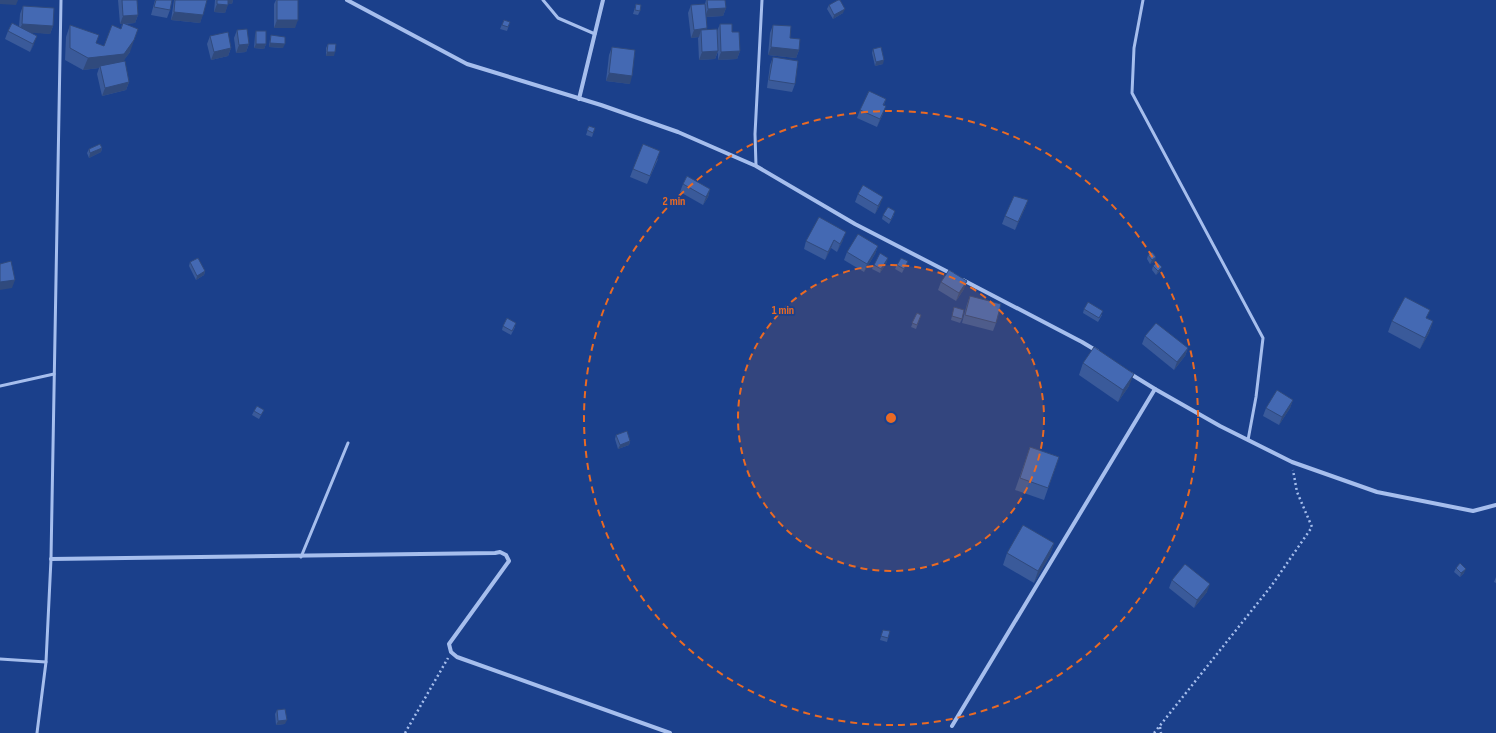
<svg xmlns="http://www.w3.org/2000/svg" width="1496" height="733" font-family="'Sofia Sans Condensed',sans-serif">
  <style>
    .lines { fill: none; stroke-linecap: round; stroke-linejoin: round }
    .path { stroke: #a6beed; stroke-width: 2.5; stroke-dasharray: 2 3; stroke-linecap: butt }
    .lane { stroke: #a6beed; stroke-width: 3 }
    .street { stroke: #a6beed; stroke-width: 4 }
    .wall { fill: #3a5a9a }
    .shaded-wall { fill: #304a7d }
    .building { fill: #4469b3; stroke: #304a7d }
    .ring { fill: none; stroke: #ea6a24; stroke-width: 2; stroke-dasharray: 7 5 }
    .centre { fill: #ea6a24; stroke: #1b408b; stroke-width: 2 }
    .ring-label { font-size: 12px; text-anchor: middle; font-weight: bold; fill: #ea6a24; stroke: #1b408b; stroke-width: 3.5; stroke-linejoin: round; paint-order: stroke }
  </style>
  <rect width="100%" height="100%" fill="#1b408b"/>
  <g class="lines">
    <!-- path -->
    <g class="path">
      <path d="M1160,727L1161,733"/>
      <path d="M405,733L448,658"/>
      <path d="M1154,733L1272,585L1312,527L1297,492L1293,470"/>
    </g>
    <!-- lane -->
    <g class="lane">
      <path d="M543,0L558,18L595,34"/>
      <path d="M1143,0L1134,48L1132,93L1263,338L1256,397L1248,440"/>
      <path d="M756,166L755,134L762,0"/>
      <path d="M0,386L54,374"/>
      <path d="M301,557L348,443"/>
      <path d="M0,659L46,662"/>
      <path d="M37,733L46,662L51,559L61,0"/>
    </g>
    <!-- street -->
    <g class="street">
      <path d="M347,0L467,64L601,105L678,132L756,166L855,224L952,274"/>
      <path d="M579,99L603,0"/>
      <path d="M963,280L1082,342L1097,351"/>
      <path d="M1129,373L1155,389L1220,426L1292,462L1377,492L1473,511L1496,505"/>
      <path d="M51,559L495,553L500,552L506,555L509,561L449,644L451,652L457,657L670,733"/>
      <path d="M952,726L1155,389"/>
    </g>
  </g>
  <!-- wall -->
  <g class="wall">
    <path d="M118,0H137L138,15L135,23L125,24L130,52L123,61L129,82L126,90L102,96L97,74L99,68L83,70L65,60L66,37L70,25L96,43L104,46L121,29L122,24H120Z"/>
    <path d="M155,0H172L170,10L167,18L151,15Z"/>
    <path d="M174,0H207L200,23L171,20Z"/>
    <path d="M215,0H233L232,4L228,3L225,13L214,12Z"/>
    <path d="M276,0H298L295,28H274V4Z"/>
    <path d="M706,0H725L726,8L723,16L706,17L707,30L717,31L720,24L732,32L740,51L737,59L718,60V52L715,59L699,60L698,38L699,37L691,38L688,13L691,5L705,4Z"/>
    <path d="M636,4L640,11L638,15L633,14Z"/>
    <path d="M829,5L843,13L833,19L827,9Z"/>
    <path d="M23,6L53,26L50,34L31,32L34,44L30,52L5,39L8,31L19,26L20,14Z"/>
    <path d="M504,20L510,22L507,31L500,29Z"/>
    <path d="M773,25L790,38L799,50L796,58L768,55L770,33Z"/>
    <path d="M237,30L249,44L246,52L236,53L234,38Z"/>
    <path d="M256,31L266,44L264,49L254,48L255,35Z"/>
    <path d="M271,35L283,48L269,47L270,39Z"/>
    <path d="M210,36L231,48L228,56L211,60L207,44Z"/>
    <path d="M328,44L334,56H326V48Z"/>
    <path d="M612,47L630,84L606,81L609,55Z"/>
    <path d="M873,49L883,64L875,66L872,53Z"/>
    <path d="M773,57L795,84L792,92L767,88L770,65Z"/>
    <path d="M886,99L884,105L883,114L877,127L857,118L860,110Z"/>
    <path d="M589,126L595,128L592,137L586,135Z"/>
    <path d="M102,148L101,152L89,158L87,153L89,149Z"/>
    <path d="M658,159L647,184L630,177L633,169Z"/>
    <path d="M683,184L710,189L708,197L703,205L680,192Z"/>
    <path d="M858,194L880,205L875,214L855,202Z"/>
    <path d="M1028,200L1025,208L1015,230L1002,224L1005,216Z"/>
    <path d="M883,215H894L889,224L882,219Z"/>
    <path d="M843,240L837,252L831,248L825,260L804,249L806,241Z"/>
    <path d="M878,246L875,254L864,272L844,260L847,252Z"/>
    <path d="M1148,255L1155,261L1150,264L1147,259Z"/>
    <path d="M908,261L902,273L895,269L897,265Z"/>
    <path d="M190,262L205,271L204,275L196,280L189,266Z"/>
    <path d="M887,262L880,273L872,269L874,265Z"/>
    <path d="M1153,266L1160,271L1156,275L1152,270Z"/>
    <path d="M941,282L964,289L956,301L938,290Z"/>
    <path d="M970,296L996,323L993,331L962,323L967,304Z"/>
    <path d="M954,307L962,319L960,323L951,320Z"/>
    <path d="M1084,309L1102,315L1098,322L1083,313Z"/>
    <path d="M917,313L921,315L916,329L911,327Z"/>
    <path d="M1427,318L1433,321L1429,333L1420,349L1388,332L1392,321Z"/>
    <path d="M503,326L515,327L511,335L502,330Z"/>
    <path d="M1145,336L1188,348L1185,356L1174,370L1142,344Z"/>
    <path d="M1083,363L1129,386L1118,402L1079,375Z"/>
    <path d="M1293,400L1290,408L1279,425L1263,416L1266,408Z"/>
    <path d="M264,410L259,419L252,415L254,411Z"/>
    <path d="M616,435L630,441L629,445L618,449L615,439Z"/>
    <path d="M1030,447L1059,457L1044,500L1015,490Z"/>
    <path d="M1054,543L1050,555L1034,583L1003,565L1007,553Z"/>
    <path d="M1456,568L1464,573L1460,577L1454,572Z"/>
    <path d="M1496,577V583L1494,582Z"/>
    <path d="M1172,580L1207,592L1194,608L1169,588Z"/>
    <path d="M883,630L888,638L887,642L880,640Z"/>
    <path d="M277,710L285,724L276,725L275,714Z"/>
  </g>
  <!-- shaded-wall -->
  <g class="shaded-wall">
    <path d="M0,0H18L16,5L0,4Z"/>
    <path d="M227,0H233L232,4L226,3Z"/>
    <path d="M217,4L228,5L225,13L214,12Z"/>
    <path d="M726,8L723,16L705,17L708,9Z"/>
    <path d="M845,9L843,13L833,19L834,15Z"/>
    <path d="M174,12L203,15L200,23L171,20Z"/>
    <path d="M138,15L135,23L120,24L123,16Z"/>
    <path d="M277,20H298L295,28H274Z"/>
    <path d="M22,24L53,26L50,34L19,32Z"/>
    <path d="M707,28L704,36L701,30L699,37L691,38L694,30Z"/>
    <path d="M138,29L130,52L120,66H100L99,68L83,70L88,58Z"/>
    <path d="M37,36L34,44L30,52L33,44Z"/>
    <path d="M270,43L285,44L283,48L269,47Z"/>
    <path d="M249,44L246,52L236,53L239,45Z"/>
    <path d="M256,44H266L264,49L254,48Z"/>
    <path d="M771,47L799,50L796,58L768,55Z"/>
    <path d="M231,48L228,56L211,60L214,52Z"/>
    <path d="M718,51L715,59L699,60L702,52Z"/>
    <path d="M740,51L737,59L718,60L721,52Z"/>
    <path d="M327,52H335L334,56H326Z"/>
    <path d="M884,60L883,64L875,66L876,62Z"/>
    <path d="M609,73L632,76L630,84L606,81Z"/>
    <path d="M129,82L126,90L102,96L105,88Z"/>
    <path d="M886,106L883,114L877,127L880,119Z"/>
    <path d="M102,148L101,152L89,158L90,153Z"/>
    <path d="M710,189L708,197L703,205L706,197Z"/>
    <path d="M883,197L880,205L875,214L878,206Z"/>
    <path d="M1028,200L1025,208L1015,230L1018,222Z"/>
    <path d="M846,232L843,240L837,252L840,244Z"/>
    <path d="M834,240L831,248L825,260L828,252Z"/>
    <path d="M878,246L875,254L864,272L867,264Z"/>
    <path d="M1156,257L1155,261L1150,264L1152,260Z"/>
    <path d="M888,258L887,262L880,273L881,269Z"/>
    <path d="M1162,267L1160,271L1156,275L1158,271Z"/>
    <path d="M205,271L204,275L196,280L197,276Z"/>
    <path d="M15,280L12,288L0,290V282Z"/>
    <path d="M967,281L964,289L956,301L959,293Z"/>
    <path d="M1433,321L1429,333L1420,349L1425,338Z"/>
    <path d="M1188,348L1185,356L1174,370L1177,362Z"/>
    <path d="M1134,374L1129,386L1118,402L1123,390Z"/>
    <path d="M1293,400L1290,408L1279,425L1282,417Z"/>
    <path d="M630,441L629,445L618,449L620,445Z"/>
    <path d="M1054,543L1050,555L1034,583L1038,571Z"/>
    <path d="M1466,569L1464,573L1460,577L1461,573Z"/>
    <path d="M1210,584L1207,592L1194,608L1197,600Z"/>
    <path d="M287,720L285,724L276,725L278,721Z"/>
  </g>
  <!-- building -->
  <g class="building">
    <path d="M122,0H137L138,15L123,16Z"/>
    <path d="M156,0H172L170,10L154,7Z"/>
    <path d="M175,0H207L203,15L174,12Z"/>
    <path d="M217,0H228V5L217,4Z"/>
    <rect x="277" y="0" width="21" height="20"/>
    <path d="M707,0H725L726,8L708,9Z"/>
    <path d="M838,0H840L845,9L834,15L829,5Z"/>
    <path d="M636,4L641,5L640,11L635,10Z"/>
    <path d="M705,4L707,28L694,30L691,5Z"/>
    <path d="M23,6L54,8L53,26L22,24Z"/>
    <path d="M504,20L510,22L508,27L502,25Z"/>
    <path d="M12,23L37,36L33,44L8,31Z"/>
    <path d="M123,23L138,29L134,40L124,54L88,58L70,48V25L99,35L96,43L104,46L112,25L121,29Z"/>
    <path d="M720,24H732V32H739L740,51L721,52Z"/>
    <path d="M773,25L791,26L790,38L800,39L799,50L771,47Z"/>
    <path d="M247,29L249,44L239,45L237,30Z"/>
    <path d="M717,29L718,51L702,52L701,30Z"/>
    <rect x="256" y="31" width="10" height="13"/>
    <path d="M228,32L231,48L214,52L210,36Z"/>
    <path d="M271,35L285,37V44L270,43Z"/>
    <path d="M328,44H336L335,52H327Z"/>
    <path d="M612,47L635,50L632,76L609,73Z"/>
    <path d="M881,47L884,60L876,62L873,49Z"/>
    <path d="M773,57L798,61L795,84L769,80Z"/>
    <path d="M125,61L129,82L105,88L100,66Z"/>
    <path d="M869,91L886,99L883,105L886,106L880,119L860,110Z"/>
    <path d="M589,126L595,128L593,133L587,130Z"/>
    <path d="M100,144L102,148L90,153L89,149Z"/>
    <path d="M643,144L660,151L650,176L633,169Z"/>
    <path d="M687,176L710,189L706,197L683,184Z"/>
    <path d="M863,185L883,197L878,206L858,194Z"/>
    <path d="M1014,196L1028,200L1018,222L1005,216Z"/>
    <path d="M888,207L895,211L891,220L883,215Z"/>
    <path d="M819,217L846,232L840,244L834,240L828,252L806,241Z"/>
    <path d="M858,234L878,246L867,264L847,252Z"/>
    <path d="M1152,252L1156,257L1152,260L1148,255Z"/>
    <path d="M880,253L888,258L881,269L874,265Z"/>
    <path d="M198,258L205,271L197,276L190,262Z"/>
    <path d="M901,258L908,261L904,269L897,265Z"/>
    <path d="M11,261L15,280L0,282V264Z"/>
    <path d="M1157,262L1162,267L1158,271L1153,266Z"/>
    <path d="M949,270L967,281L959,293L941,282Z"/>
    <path d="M970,296L1001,304L996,323L965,315Z"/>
    <path d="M1405,297L1430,310L1426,318L1433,321L1425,338L1392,321Z"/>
    <path d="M1088,302L1103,311L1099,318L1084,309Z"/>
    <path d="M954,307L964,310L962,319L952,316Z"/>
    <path d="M917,313L921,315L917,325L912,323Z"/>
    <path d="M507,318L516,323L512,331L503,326Z"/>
    <path d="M1156,323L1188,348L1177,362L1145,336Z"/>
    <path d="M1094,347L1134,374L1123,390L1083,363Z"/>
    <path d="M1277,390L1293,400L1282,417L1266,408Z"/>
    <path d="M257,406L264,410L261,415L254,411Z"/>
    <path d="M627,431L630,441L620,445L616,435Z"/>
    <path d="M1030,447L1059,457L1048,488L1020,478Z"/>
    <path d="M1023,525L1054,543L1038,571L1007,553Z"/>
    <path d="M1460,563L1466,569L1461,573L1456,568Z"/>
    <path d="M1185,564L1210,584L1197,600L1172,580Z"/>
    <path d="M883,630L890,631L888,638L881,636Z"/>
    <path d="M285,709L287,720L278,721L277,710Z"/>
  </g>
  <!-- distance rings -->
  <circle cx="891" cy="418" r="153" fill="#ea6a24" fill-opacity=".12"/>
  <g class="ring">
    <circle cx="891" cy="418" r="153"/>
    <circle cx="891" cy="418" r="307"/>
  </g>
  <circle cx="891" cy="418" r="6" class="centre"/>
  <g class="ring-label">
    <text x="674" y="205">2 min</text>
    <text x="783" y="314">1 min</text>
  </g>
</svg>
